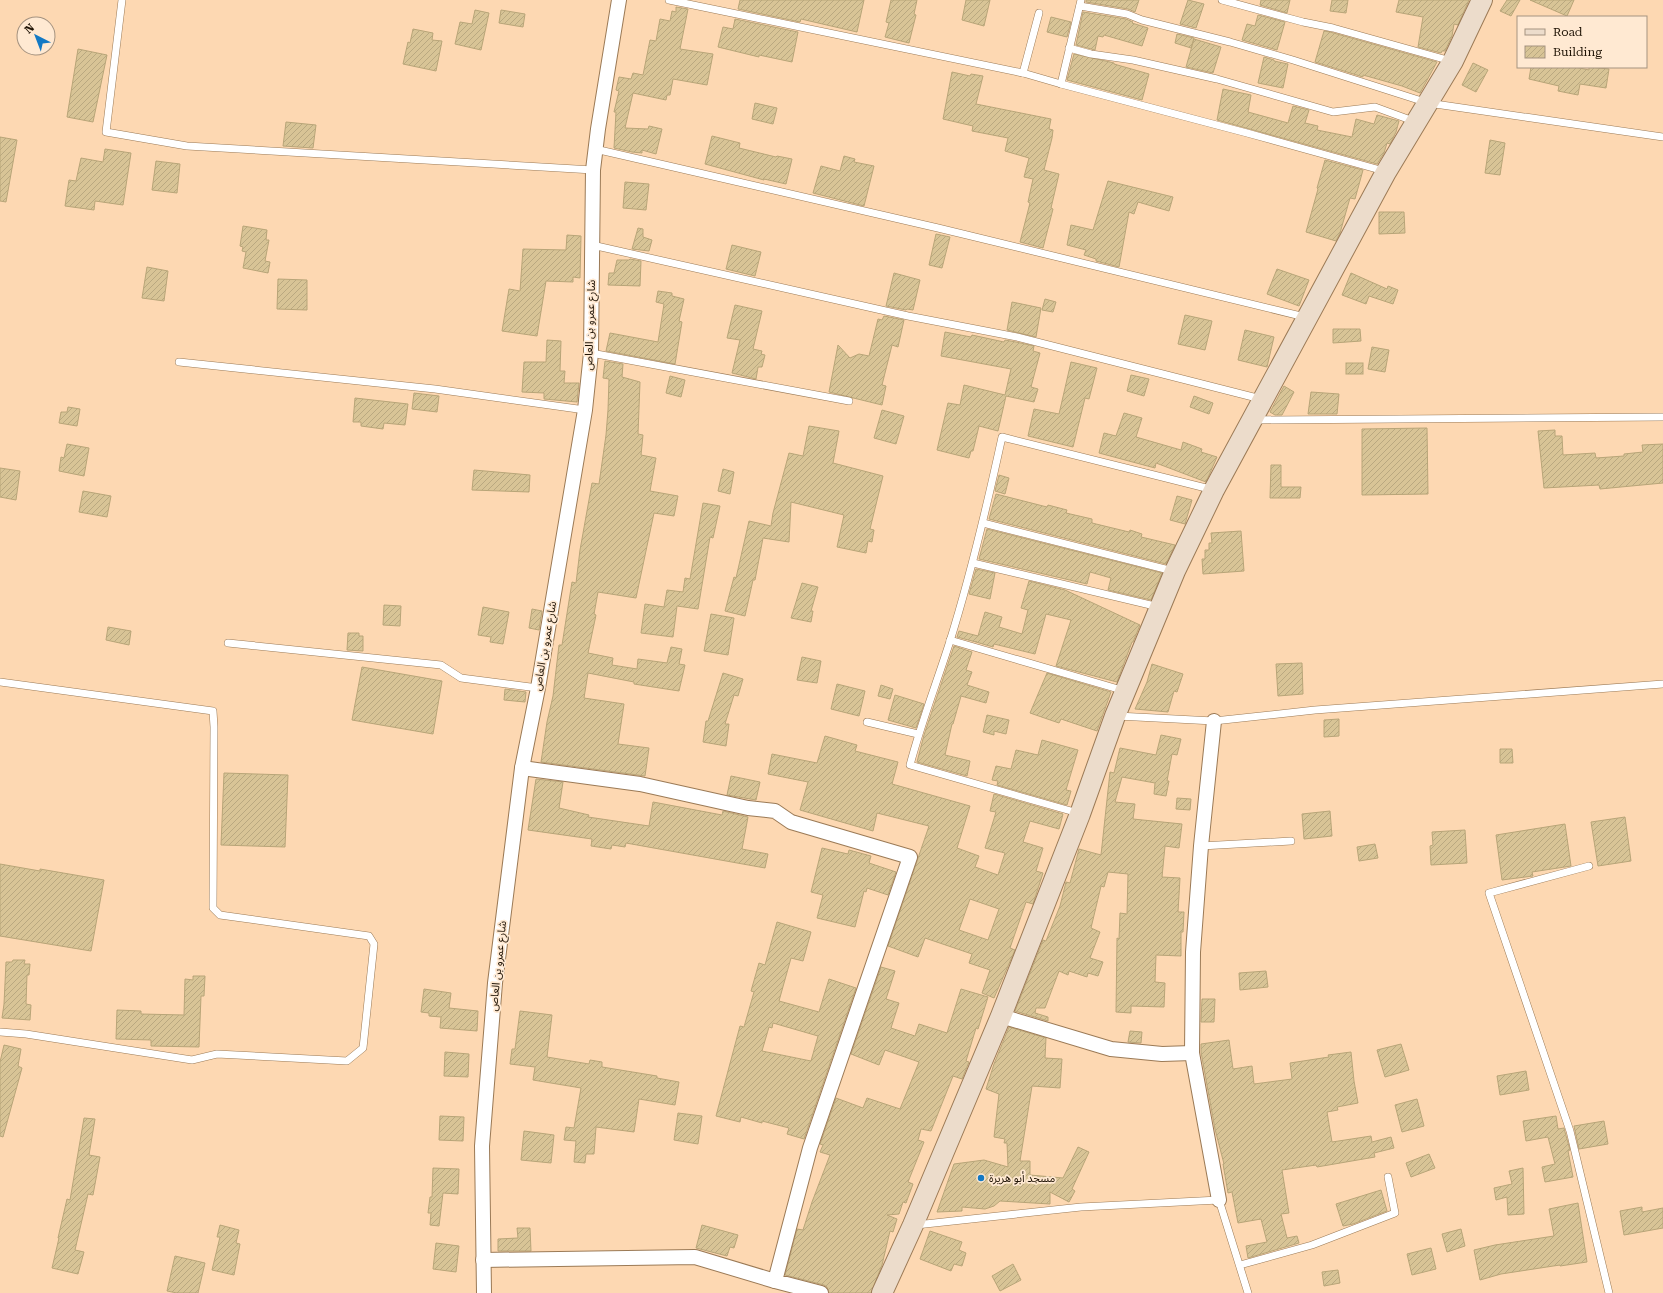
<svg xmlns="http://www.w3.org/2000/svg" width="1663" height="1293" font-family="'Roboto Serif','Noto Sans Arabic',serif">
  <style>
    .building { fill: url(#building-hatch); stroke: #b8a578; fill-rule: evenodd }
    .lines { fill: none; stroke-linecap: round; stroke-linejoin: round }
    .lane-casing { stroke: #9b7a56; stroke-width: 8 }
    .street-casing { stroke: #9b7a56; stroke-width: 16 }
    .secondary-casing { stroke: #9b7a56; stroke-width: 22 }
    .lane { stroke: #fff; stroke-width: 7 }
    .street { stroke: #fff; stroke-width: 14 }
    .secondary { stroke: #ecdccb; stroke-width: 20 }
    .poi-dot { fill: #1379c4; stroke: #ffe9d2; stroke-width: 1.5 }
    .labels { text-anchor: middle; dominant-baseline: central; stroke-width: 3.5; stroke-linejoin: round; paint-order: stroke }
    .street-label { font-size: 11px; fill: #1f1305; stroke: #ffe9d2 }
    .poi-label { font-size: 11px; fill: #1f1305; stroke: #ffe9d2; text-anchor: start }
  </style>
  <defs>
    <pattern id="building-hatch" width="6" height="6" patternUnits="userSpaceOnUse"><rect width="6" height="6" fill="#d8c496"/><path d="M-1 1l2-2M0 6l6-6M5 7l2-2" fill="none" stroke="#b9a880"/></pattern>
  </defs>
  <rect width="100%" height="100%" fill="#fdd8b2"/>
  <!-- building -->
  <g class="building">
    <path d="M740,0H864L857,32L801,19L800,22L738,9Z"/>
    <path d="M891,0H917L914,14L916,15L909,43L885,37L889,23L886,22Z"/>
    <path d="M966,0H990L984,26L962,20Z"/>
    <path d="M1086,0H1139L1135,12L1128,9L1086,2Z"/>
    <path d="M1188,0L1204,4L1196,28L1180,24Z"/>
    <path d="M1261,0H1290L1287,13L1260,5Z"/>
    <path d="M1332,0H1348L1346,13L1330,11Z"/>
    <path d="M1399,0H1469L1458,25L1454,24L1452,36L1445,51H1442L1441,53L1418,47L1423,17L1396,12Z"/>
    <path d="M1507,0H1520L1511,16L1500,11Z"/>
    <path d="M1530,0H1574L1567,16Z"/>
    <path d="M676,7L688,9L680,49L713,54L707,85L673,79L670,95H667L666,100L633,93L625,128L648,129L649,126L662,129L656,154L642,150V153L632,152L614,148L616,112H614L619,91L616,90L619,77L631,79L633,73L643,75L650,40L656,41L660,19L670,21L672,11L676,12Z"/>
    <path d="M475,10L489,13L481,50L455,44L460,22L472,24Z"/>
    <path d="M501,10L525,14L523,27L499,23Z"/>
    <path d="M1083,12L1126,19L1133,22L1132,23L1148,28L1142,46L1104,35L1103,37L1098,36L1095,50L1076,45Z"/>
    <path d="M1258,15L1285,22L1277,50L1242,40L1247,24L1255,26Z"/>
    <path d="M1051,17L1071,22L1067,37L1047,32Z"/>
    <path d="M735,19L798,32L792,62L759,55V57L718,47L723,27L733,29Z"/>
    <path d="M413,29L433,33L432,40L442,41L436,71L403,64L408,42L410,43Z"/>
    <path d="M1324,31L1330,32L1437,62L1420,93L1402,86L1363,75V77L1315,62Z"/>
    <path d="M1177,34L1194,38L1191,48L1175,43Z"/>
    <path d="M1194,39L1221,47L1213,73L1186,67Z"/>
    <path d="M78,49L107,55L93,122L67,117Z"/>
    <path d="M1074,54L1110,62L1114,63V64L1149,74L1142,100L1067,80Z"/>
    <path d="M1264,57L1274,60V61L1288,64L1283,88L1258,83Z"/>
    <path d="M1473,63L1488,70L1476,92L1462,85Z"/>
    <path d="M1531,67H1575L1589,70V67L1609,69L1606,88L1580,84L1578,95L1558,91L1559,86L1529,79Z"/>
    <path d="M952,72L970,76L971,74L983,76L976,104L1051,119L1049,129L1053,130L1052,138L1044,170L1059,174L1051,208L1053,209L1043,248L1020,242L1030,203L1028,202L1033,179L1024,177L1029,158L1005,151L1008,138L972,131L973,126L943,119Z"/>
    <path d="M1223,89L1251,95L1248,112L1288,123L1293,106L1309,110L1305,123L1318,126L1317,130L1352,137L1356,119L1374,124L1377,115L1399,121L1396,132L1390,144L1387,143L1384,153L1377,164L1217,120Z"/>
    <path d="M755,103L777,108L773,124L752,119Z"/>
    <path d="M286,122L316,125L313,148L283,146Z"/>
    <path d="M712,136L740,143L739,148L776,157L777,156L792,159L786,184L764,179V180L705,164Z"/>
    <path d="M0,137L17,140L6,202L0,201Z"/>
    <path d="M1490,140L1505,143L1500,175L1485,173Z"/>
    <path d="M105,149L131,153L123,205L95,201L94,210L65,206L69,180L76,181L81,158L103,162Z"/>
    <path d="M844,156L855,159L854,162L874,166L864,206L813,193L821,166L840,171Z"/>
    <path d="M1325,160L1363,170L1355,199L1350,198L1340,233L1336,241L1306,232L1318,189L1317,188Z"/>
    <path d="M156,161L180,164L177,193L152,190Z"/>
    <path d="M1108,181L1173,197L1169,211L1138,202L1134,214L1129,212L1119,267L1096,261V259L1084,255L1086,250L1067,245L1071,225L1093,230Z"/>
    <path d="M625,182L649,184L646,210L623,208Z"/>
    <path d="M1379,212H1404L1405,233L1379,234Z"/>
    <path d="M243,226L267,230L266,240H269L265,261L270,262L268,273L243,268L246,252L242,251L243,247L240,246Z"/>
    <path d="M638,228L643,229V237L652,240L649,251L632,249Z"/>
    <path d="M936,234L950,237L942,268L929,265Z"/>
    <path d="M567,235L581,236L580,278L573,277V282L546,281L537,336L502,331L509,289L520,291L523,249L566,250Z"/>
    <path d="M732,245L761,252L755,276L726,269Z"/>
    <path d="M630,259L641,261L640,286L608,285L609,273H614L617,260H629Z"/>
    <path d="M147,267L168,271L164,301L142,298Z"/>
    <path d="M1277,269L1309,280L1299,306L1267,294Z"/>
    <path d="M894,273L920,280L913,310L907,309L906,310L886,306Z"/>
    <path d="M1351,273L1387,289L1388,286L1398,290L1393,304L1369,296L1366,304L1342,295Z"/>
    <path d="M278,279L307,280V310L277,309Z"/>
    <path d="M658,291L672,293V296L684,299L679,321L682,322L675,364L606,351L610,333L658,342L664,304L656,302Z"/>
    <path d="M1045,299L1056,302L1053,312L1042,310Z"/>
    <path d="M1012,302L1041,308L1036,337L1007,330Z"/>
    <path d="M735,305L762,311L753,349L762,351L761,354L765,355L762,367H758L756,379L732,373L740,340L727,338Z"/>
    <path d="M1185,315L1212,321L1205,350L1178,344Z"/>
    <path d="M884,316L904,320L898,347L892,345L882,385L886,386L882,405L829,392L838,345L850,358L859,354L869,356L878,319L882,320Z"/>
    <path d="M1333,329H1360L1361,341L1333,343Z"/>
    <path d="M1245,330L1274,337L1267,367L1238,360Z"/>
    <path d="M945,332L971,337L972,335L1004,342L1005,340L1016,342L1034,346L1033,351L1040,353L1031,387L1038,389L1034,402L1006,396L998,431L979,426L973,451H971L969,458L937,450L948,403L960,405L964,385L1005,395L1011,369L941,356Z"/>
    <path d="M547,340L561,341L560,371H565L564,383H579L577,402L544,399V393L522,392L524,362H546Z"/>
    <path d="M1372,347L1389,350L1385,372L1368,369Z"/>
    <path d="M605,361L623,364L622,377L640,382L638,434L643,435L641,455L656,458L650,491L678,496L674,516L654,513L636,598L598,592L594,614L596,615L588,653L613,658L612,665L637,669L638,659L667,663L671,647L682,649L679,664L685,665L679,691L634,684V682L588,673L584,698L624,704L618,744L649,748L645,776L541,762L547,722L553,696L559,645H562L572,582L576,583L580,550L592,483L599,484L606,435L608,410L609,379L603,378Z"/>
    <path d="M1071,362L1097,368L1089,399L1085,398L1073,447L1028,436L1034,409L1059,414Z"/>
    <rect x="1346" y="363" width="17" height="11"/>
    <path d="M1131,375L1149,379L1144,396L1127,391Z"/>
    <path d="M670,376L685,380L681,397L666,393Z"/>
    <path d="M1284,386L1294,392L1282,415H1275L1270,412Z"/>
    <path d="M1311,392L1339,394L1337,414H1308Z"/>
    <path d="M414,393L439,396L437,412L412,409Z"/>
    <path d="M1194,396L1213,403L1209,414L1190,407Z"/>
    <path d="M355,398L408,404L405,425L384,423L383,429L361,426V422H353Z"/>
    <path d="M68,407L80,409L77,426L59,423L61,412H67Z"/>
    <path d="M882,410L904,416L896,444L874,438Z"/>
    <path d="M1124,413L1142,418L1136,437L1181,450L1183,442L1202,449L1201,452L1217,457L1206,482L1156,463L1155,468L1099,453L1104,433L1116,436Z"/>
    <path d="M809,426L839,431L833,463L883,476L870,529L874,530L872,542L868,541L866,553L837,547L844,515L791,502L789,542L763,538L755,580H753L745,616L725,611L734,577L736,578L749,521L771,526L773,513L789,453L803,456Z"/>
    <path d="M1427,428L1428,494L1362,495V429Z"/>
    <path d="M1555,430V436H1562L1563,455L1595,453L1596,458L1624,456V454L1643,452L1642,445L1663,444V483L1600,489L1599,485L1544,488L1538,431Z"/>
    <path d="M67,444L89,448L84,476L59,471L61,457L64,458Z"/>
    <path d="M1271,465H1281V487H1301L1300,498H1270Z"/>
    <path d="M0,468L20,471L16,500L0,497Z"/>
    <path d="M723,469L734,472L730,494L718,491Z"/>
    <path d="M474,470L530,475L529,492L472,490Z"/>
    <path d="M999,475L1009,478L1005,494L995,491Z"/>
    <path d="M83,491L111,496L107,517L79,512Z"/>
    <path d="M996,494L1047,507L1048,505L1067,510L1066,513L1092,519V523L1129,532L1130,530L1142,534L1141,537L1175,545L1166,564L989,519Z"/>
    <path d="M1177,496L1192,500L1185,524L1170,520Z"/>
    <path d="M703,503L720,506L713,538L710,537L698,609L677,606L673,637L641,633L645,604L664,607L667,590L683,592L685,578L690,579Z"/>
    <path d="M987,529L1162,573L1151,600L1108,590L1111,578L1090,572L1087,584L979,559Z"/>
    <path d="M1241,531L1244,571L1203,574L1202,559H1205V550H1209V543H1212L1211,533Z"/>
    <path d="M976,569L995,573L990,599L969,594Z"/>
    <path d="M1029,581L1065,590L1140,625L1133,642H1132L1117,682L1056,666L1071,620L1046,614L1035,654L994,644L993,647L976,642V641V642L957,637L959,631L978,636L985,612L1002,617L999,627L1022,634L1028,610L1021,608Z"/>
    <path d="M802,583L818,587L811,611H813L811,622L791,618Z"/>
    <path d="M384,605L401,606L400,626L383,625Z"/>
    <path d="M483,607L509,612L503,644L490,642L491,637L478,635Z"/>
    <path d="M532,609L542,611L539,630L529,628Z"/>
    <path d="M711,614L734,618L728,655L704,651Z"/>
    <path d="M108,627L131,631L129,645L106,640Z"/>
    <path d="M348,633H359V636H363V651L347,650Z"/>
    <path d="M954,646L972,652L966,670L972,672L967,685L989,692L986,703L961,696L953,724H952L945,755L970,761L967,776L917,762L924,735Z"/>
    <path d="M802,657L821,661L817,683L797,680Z"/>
    <path d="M1302,663L1303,694L1278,696L1276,664Z"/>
    <path d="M1152,664L1183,674L1177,692L1174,691L1168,712L1135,709L1147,682Z"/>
    <path d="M362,667L442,681L433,734L352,720Z"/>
    <path d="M723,673L743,679L738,696L734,695L725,724H729L726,746L703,742L706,721H708Z"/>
    <path d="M1047,673L1111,692L1097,731L1061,719L1059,723L1030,713Z"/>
    <path d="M837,684L865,691L859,716L831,709Z"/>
    <path d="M881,685L893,689L890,699L878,696Z"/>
    <path d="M505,689L526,692L525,702L504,700Z"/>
    <path d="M895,695L924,704L916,728L888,720Z"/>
    <path d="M987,715L1009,720L1006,734L994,731V735L983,732Z"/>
    <path d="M1339,719V736L1324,737V720Z"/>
    <path d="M1161,735L1181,739L1177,755L1172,754L1167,781H1169L1166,796L1154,794L1155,783L1122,777L1115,802L1135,804L1133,819L1182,824L1179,848L1165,846L1162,877L1180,878L1178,912H1184L1183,932H1181V956L1156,955L1155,982L1165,983L1164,1007L1131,1006V1013L1116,1012L1117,938L1119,939L1120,913L1127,914L1128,874L1108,872L1104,887L1101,886L1091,928L1100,932L1090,958L1103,962L1098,976L1088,973L1087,977L1069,971L1068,975L1059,971L1045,1008H1036L1035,1013L1048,1017V1021L1015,1011L1043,940L1046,941L1060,906L1066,882L1070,883L1079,849L1101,855L1110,772L1114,773L1120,748L1156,755Z"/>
    <path d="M825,736L857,745L855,751L898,762L892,784L970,806L957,848L979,856L975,867L998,875L1005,853L985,848L996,812L990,811L994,794L1063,814L1059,829L1030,821L1023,842L1043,848L1036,871L1043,873L1033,904L1026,902L1010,948L1015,950L994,998L982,993L990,970L969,963L972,954L925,938L918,957L888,946L929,826L877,813L873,831L800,810L808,782L768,774L772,754L817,763ZM970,899L999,909L988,940L959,930Z"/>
    <path d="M1042,740L1078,750L1066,790L1071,791L1067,805L997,785L998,781L992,780L996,766L1011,769L1016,750L1038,755Z"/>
    <path d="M1500,749H1512L1513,763H1500Z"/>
    <path d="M224,773L288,775L285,847L221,845Z"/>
    <path d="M731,776L760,782L756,800L727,795Z"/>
    <path d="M536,779L563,782L559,808L589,815L588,817L649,826L653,802L722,815L723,811L748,817L742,849L768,854L765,868L626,843L625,847L612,845L611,849L591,846L592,839L528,830Z"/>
    <path d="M1177,798L1191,799L1190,810L1176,809Z"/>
    <path d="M1330,811L1332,836L1304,839L1302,814Z"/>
    <path d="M1625,817L1631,861L1598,866L1591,822Z"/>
    <path d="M1565,824L1571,866L1532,872L1533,876L1502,880L1496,835Z"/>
    <path d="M1465,830L1467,863L1431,865L1430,846L1433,845L1432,832Z"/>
    <path d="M1375,844L1378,858L1359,861L1357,847Z"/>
    <path d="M822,848L848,854L849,850L871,856L869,863L896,872L888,895L867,888L866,892L864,891L855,927L817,918L823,895L811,892Z"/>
    <path d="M0,864L40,871V869L104,880L91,951L0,936Z"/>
    <path d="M777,922L811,932L803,961L791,958L779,1001L819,1012L829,979L856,988L804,1139L787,1134L789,1128L762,1121V1123L741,1117L740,1122L716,1116L740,1026L744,1027L754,992L751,991L759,963L765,965ZM773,1023L818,1036L811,1061L762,1051L769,1027L772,1028Z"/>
    <path d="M13,960H25L24,964H30L29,975H27L26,1004L31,1005L30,1020L2,1018L4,1004L6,962H12Z"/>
    <path d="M881,967L895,971L886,999L899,1003L891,1028L915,1036L919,1024L947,1033L961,989L988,997L978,1029L976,1028L966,1061L969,1062L962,1079L953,1076L931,1131L921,1129L918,1140L924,1142L908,1182L913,1184L906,1203L903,1202L899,1214L887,1215L897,1219L893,1232L890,1231L882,1265L871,1293H829L827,1287L824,1285L785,1275L797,1229L803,1230L812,1202L830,1155L820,1152L823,1145L820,1144L836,1098L863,1108L867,1098L900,1109L919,1062L885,1050L879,1065L851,1054Z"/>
    <path d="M1266,971L1268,987L1240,990L1239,973Z"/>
    <path d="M193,976H205L204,996H201L199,1047L151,1046V1040L116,1039L117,1010L141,1011V1014L184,1015L185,979L193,980Z"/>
    <path d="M424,989L451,993L449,1008L478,1011L477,1031L440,1028L441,1017L429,1016V1013L421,1012Z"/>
    <path d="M1202,999H1215L1214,1022H1201Z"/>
    <path d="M520,1011L552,1015L547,1057L589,1064L590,1060L602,1062V1067L657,1076V1078L679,1082L675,1105L639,1099L634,1132L596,1127L594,1154H586L585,1163L574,1162L576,1141L564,1140L566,1127L574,1128L581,1088L533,1080L535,1067L510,1064L512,1049H515Z"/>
    <path d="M1009,1027L1046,1038L1045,1058L1062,1059L1060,1088L1032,1086L1020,1161H1030V1175L1063,1178L1078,1147L1089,1152L1072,1189L1075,1191L1069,1202L1050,1192V1204L1000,1201L994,1206L985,1209L962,1207V1211L937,1212L954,1164L984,1160L1008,1167L1007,1143H1004L1005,1139L994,1137L999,1094L986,1089L994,1064Z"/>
    <path d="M1130,1031L1142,1032L1141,1043L1128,1042Z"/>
    <path d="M1229,1040L1233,1069L1252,1066L1254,1084L1292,1079L1290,1063L1329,1057L1328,1055L1351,1052L1354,1081L1358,1103L1337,1107L1338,1110L1327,1112L1332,1142L1371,1136L1372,1142L1391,1137L1394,1148L1374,1153L1375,1157L1317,1167L1316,1165L1282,1170L1289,1213L1281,1214L1287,1238L1297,1236L1299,1243L1248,1258L1246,1246L1267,1242L1261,1219L1238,1223L1232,1192L1228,1193L1223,1164H1224L1215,1129L1201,1052V1044Z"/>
    <path d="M1401,1044L1409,1070L1385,1077L1377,1050Z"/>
    <path d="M4,1045L21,1049L18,1066L22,1068L3,1137L0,1136V1062Z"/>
    <path d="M445,1052L469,1054L468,1077L444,1076Z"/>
    <path d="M1526,1071L1529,1090L1500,1095L1497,1076Z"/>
    <path d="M1417,1099L1424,1126L1402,1132L1395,1105Z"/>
    <path d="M678,1113L702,1116L698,1144L674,1140Z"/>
    <path d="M440,1116L464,1117L463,1141L439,1140Z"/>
    <path d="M1556,1116L1558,1129L1564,1128L1565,1132L1570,1150L1568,1151L1573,1177L1545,1182L1542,1167L1555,1164L1548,1137L1526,1141L1523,1121Z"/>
    <path d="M84,1118L95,1119L89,1155L100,1157L93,1195L88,1194L75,1250L84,1252L78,1274L52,1268L59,1238H58L67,1199L70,1200Z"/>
    <path d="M1604,1121L1608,1144L1579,1149L1574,1126Z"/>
    <path d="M524,1131L554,1135L551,1163L521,1160Z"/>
    <path d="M1429,1154L1435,1168L1411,1177L1406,1163Z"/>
    <path d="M433,1168L459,1169L458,1194L443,1193L439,1226L430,1225L431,1213H428L430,1197H432Z"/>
    <path d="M1523,1168L1524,1214L1508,1215L1507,1197L1496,1200L1494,1188L1512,1184L1509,1171Z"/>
    <path d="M1381,1190L1387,1211L1353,1224L1343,1226L1336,1204Z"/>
    <path d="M1578,1203L1587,1262L1560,1266V1265L1501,1274L1480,1280L1474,1250L1495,1245L1554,1236L1549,1209Z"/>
    <path d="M1642,1207V1212L1663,1208V1228L1624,1235L1620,1211Z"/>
    <path d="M220,1225L239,1230L236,1243L240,1244L234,1275L212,1270L220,1237H217Z"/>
    <path d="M702,1225L738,1235L734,1248L730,1247L727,1256L696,1248Z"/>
    <path d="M517,1228H530L531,1251H498V1239L518,1238Z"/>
    <path d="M1461,1229L1465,1246L1447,1252L1442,1234Z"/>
    <path d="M930,1231L962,1242L959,1250L966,1253L962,1266L954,1264L951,1271L920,1259Z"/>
    <path d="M436,1243L459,1246L456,1272L433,1269Z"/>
    <path d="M1431,1248L1436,1269L1412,1275L1407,1254Z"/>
    <path d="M175,1256L205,1263L198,1293H177L167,1291Z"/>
    <path d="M1013,1264L1021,1280L1000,1291L992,1276Z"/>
    <path d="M1338,1270L1340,1283L1324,1286L1322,1272Z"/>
  </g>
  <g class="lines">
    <defs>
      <g id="lane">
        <path d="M122,0L106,132L187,146L593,170"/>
        <path d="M669,0L1023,73L1061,84"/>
        <path d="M1081,0L1061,84L1247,133L1384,171"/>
        <path d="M1222,0L1303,22L1333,28L1451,61"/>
        <path d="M1080,6L1127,14L1142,20L1230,42L1293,60L1428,103L1663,137"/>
        <path d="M1069,48L1091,54L1133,60L1217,79L1333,112L1375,107L1416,122"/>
        <path d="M1023,73L1039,13"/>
        <path d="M595,149L938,228L1305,317"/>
        <path d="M592,245L908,316L1017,337L1261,399"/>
        <path d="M591,353L849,401"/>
        <path d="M179,362L435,389L585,410"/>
        <path d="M1254,420L1663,417"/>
        <path d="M983,523L1173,571"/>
        <path d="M973,563L1159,607"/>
        <path d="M950,640L1125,691"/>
        <path d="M228,643L441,665L461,678L538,688"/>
        <path d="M0,682L213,711L214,727L213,908L220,915L369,936L374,944L363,1048L347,1061L217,1054L192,1060L26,1034L0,1032"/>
        <path d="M1117,716L1214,721L1315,710L1663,684"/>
        <path d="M867,722L918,734"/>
        <path d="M1078,813L910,765C921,723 937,682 950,641C971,574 987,506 1002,437L1214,490"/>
        <path d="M1201,846L1291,841"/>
        <path d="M1589,866L1489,893L1570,1131L1609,1293"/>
        <path d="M916,1225L1081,1207L1219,1200L1248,1293"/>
        <path d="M1240,1265L1312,1245L1395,1213L1388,1177"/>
      </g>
      <g id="street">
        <path d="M1214,721L1201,846L1193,952L1192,1053L1219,1200"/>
        <path d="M522,768L640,784L748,808L775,811L791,822L910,857L810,1148L775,1281L821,1293"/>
        <path d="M1001,1016L1111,1049L1162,1054L1192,1053"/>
        <path d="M483,1260L695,1257L775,1281"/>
        <path d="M484,1293L482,1146L495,983L522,768L538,688L585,410L591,353L593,170L598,129L619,0"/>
      </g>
      <path id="secondary" d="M882,1293L913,1225L1001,1016L1080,814L1115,716L1175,571L1214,490L1386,172L1453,61L1482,0"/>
    </defs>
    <!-- lane casing -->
    <use href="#lane" class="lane-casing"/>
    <!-- street casing -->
    <use href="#street" class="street-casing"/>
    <!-- secondary casing -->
    <use href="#secondary" class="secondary-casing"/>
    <!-- lane -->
    <use href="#lane" class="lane"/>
    <!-- street -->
    <use href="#street" class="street"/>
    <!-- secondary -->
    <use href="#secondary" class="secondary"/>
  </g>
  <!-- markers -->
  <circle class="poi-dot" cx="981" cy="1178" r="4"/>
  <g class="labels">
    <!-- street labels -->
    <g class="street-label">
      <text transform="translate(590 325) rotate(-88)">شارع عمرو بن العاص</text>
      <text transform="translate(545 646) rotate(-80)">شارع عمرو بن العاص</text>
      <text transform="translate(498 966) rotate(-84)">شارع عمرو بن العاص</text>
    </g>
    <!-- poi labels -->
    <g class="poi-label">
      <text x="989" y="1178">مسجد أبو هريرة</text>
    </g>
  </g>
  <!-- legend -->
  <rect x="1517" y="16" width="130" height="52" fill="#ffe9d2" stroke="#a59380"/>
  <rect x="1525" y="29" width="20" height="6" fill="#ecdccb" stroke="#a59380"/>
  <text x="1553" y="36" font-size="12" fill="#1f1305">Road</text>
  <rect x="1525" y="46" width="20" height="12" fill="url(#building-hatch)" stroke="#a59380"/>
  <text x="1553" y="56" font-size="12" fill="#1f1305">Building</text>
  <!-- north arrow -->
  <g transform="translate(36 36) rotate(318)"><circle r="19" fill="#ffe9d2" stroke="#a59380"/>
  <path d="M0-3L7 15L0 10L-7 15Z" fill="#1379c4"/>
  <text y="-6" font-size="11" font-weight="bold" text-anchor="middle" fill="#1f1305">N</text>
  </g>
</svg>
